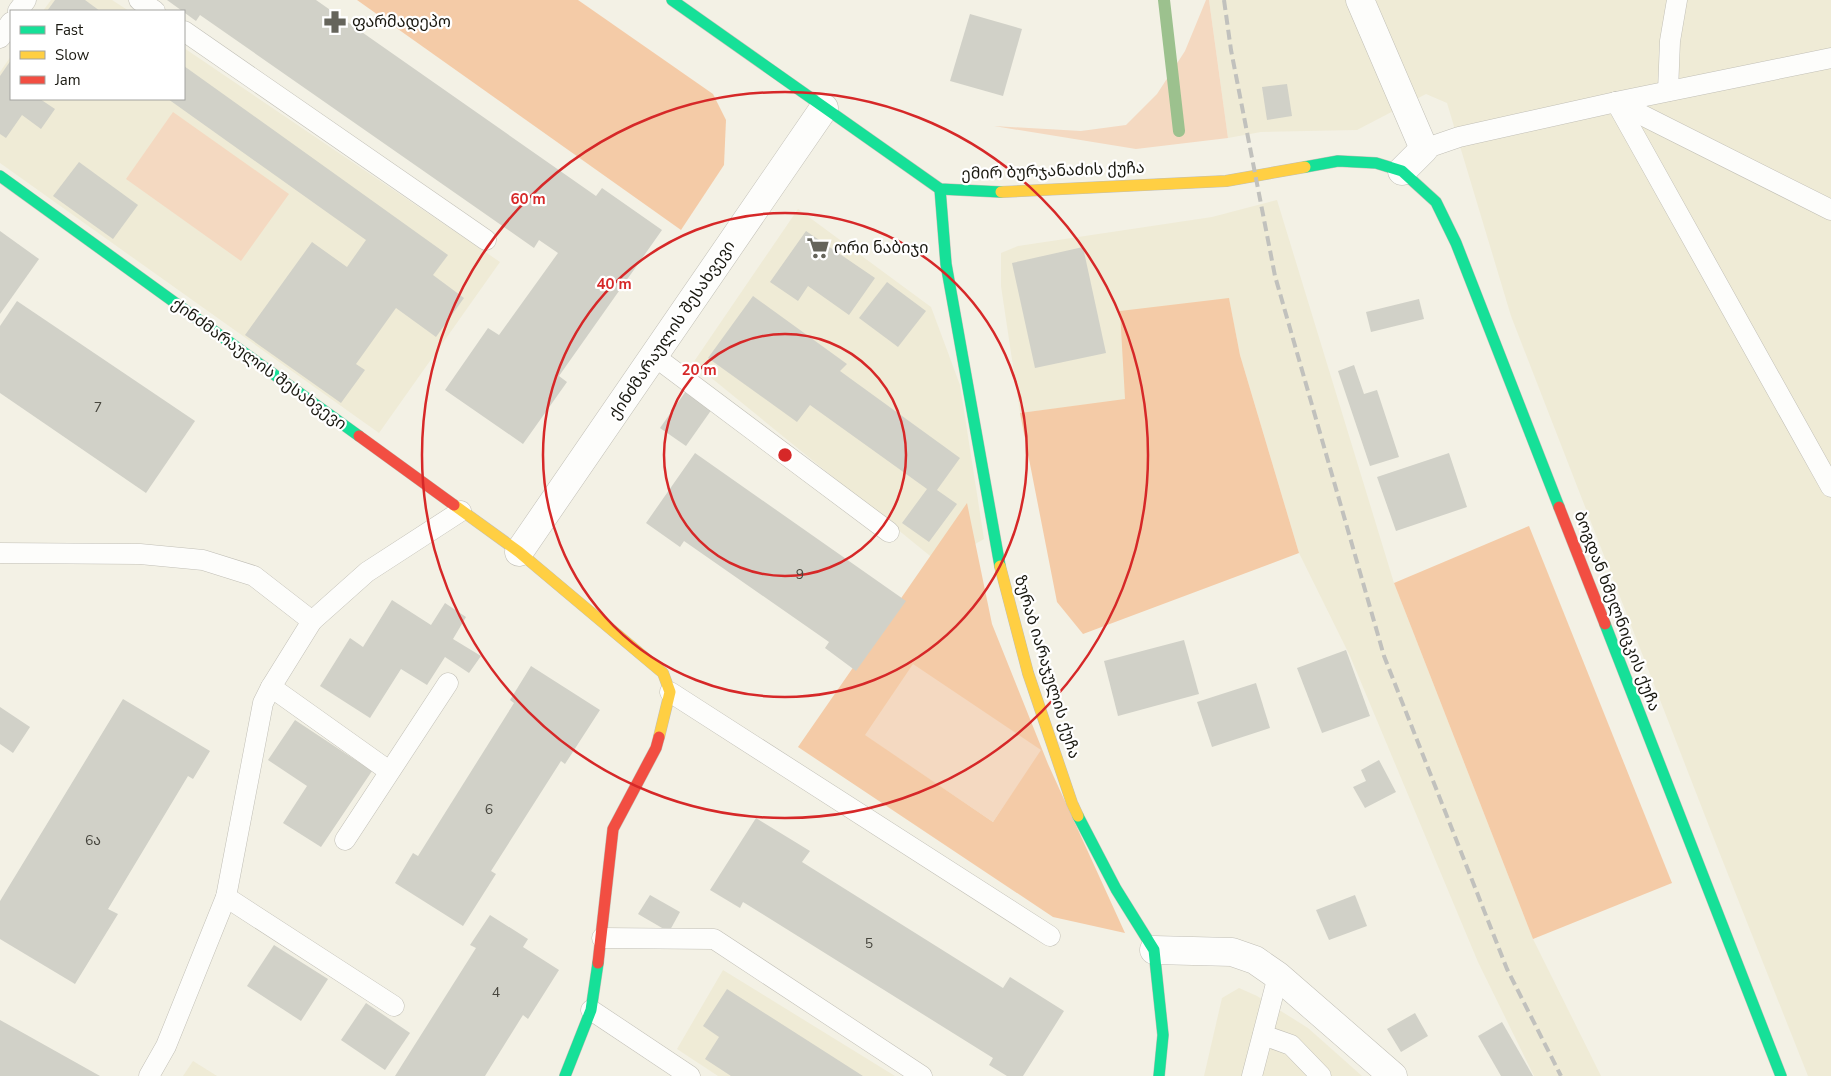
<svg xmlns="http://www.w3.org/2000/svg" width="1831" height="1076" font-family="'Nunito Sans','Noto Sans Georgian',sans-serif">
  <style>
    .built { fill: #efebd6 }
    .green { fill: #f4d9c1 }
    .forest { fill: #f4cba7; fill-rule: evenodd }
    .lines { fill: none; stroke-linecap: round; stroke-linejoin: round }
    .stream { stroke: #9cc18e; stroke-width: 12 }
    .building { fill: #d1d1c8 }
    .lane-casing { stroke: #c1bfb6; stroke-width: 21 }
    .street-casing { stroke: #c1bfb6; stroke-width: 29 }
    .fast-casing { stroke: #c1bfb6; stroke-width: 12 }
    .slow-casing { stroke: #c1bfb6; stroke-width: 12 }
    .jam-casing { stroke: #c1bfb6; stroke-width: 12 }
    .lane { stroke: #fdfdfb; stroke-width: 20 }
    .street { stroke: #fdfdfb; stroke-width: 28 }
    .fast { stroke: #16e098; stroke-width: 11 }
    .slow { stroke: #ffcf43; stroke-width: 11 }
    .jam { stroke: #f24e42; stroke-width: 11 }
    .rail { stroke: #c1c1bd; stroke-width: 4; stroke-dasharray: 10 5; stroke-linecap: butt }
    .ring { fill: none; stroke: #d62828; stroke-width: 2.5 }
    .labels { text-anchor: middle; dominant-baseline: central; stroke-width: 4.5; stroke-linejoin: round; paint-order: stroke }
    .number-label { font-size: 14px; fill: #47463e }
    .poi-label { font-size: 16px; fill: #191810; stroke: #fff; text-anchor: start }
    .street-label { font-size: 16px; fill: #191810; stroke: #fff }
    .centre { fill: #d62828; stroke: #fff; stroke-width: 2.5 }
    .ring-label { font-size: 15px; text-anchor: middle; font-weight: bold; fill: #d62828; stroke: #fff; stroke-width: 4.5; stroke-linejoin: round; paint-order: stroke }
  </style>
  <rect width="100%" height="100%" fill="#f3f1e5"/>
  <!-- built -->
  <g class="built">
    <path d="M51,0H112L129,11H43Z"/>
    <path d="M1209,0H1831V1076H1808L1714,839L1511,316L1447,103L1426,94L1357,130L1261,132L1228,138Z"/>
    <path d="M184,48L500,262L379,433L0,163V72L11,56V99H184Z"/>
    <path d="M1277,200L1394,583L1533,939L1601,1076H1534L1478,962L1350,656L1299,553L1240,355L1229,299L1125,400L1020,413L1001,286V253L1018,246L1212,217Z"/>
    <path d="M798,209L931,307L960,385L984,539L940,564L693,363Z"/>
    <path d="M723,970L895,1076H718L677,1049Z"/>
    <path d="M1239,988L1257,996L1308,1028L1362,1076H1204L1222,998Z"/>
    <path d="M193,1061L217,1076H183Z"/>
  </g>
  <!-- green -->
  <g class="green">
    <path d="M1206,0H1209L1228,138L1136,149L994,126L1081,131L1126,125L1157,94L1185,51Z"/>
    <path d="M173,112L289,194L241,261L126,179Z"/>
    <path d="M913,663L1042,750L993,822L864,735Z"/>
  </g>
  <!-- forest -->
  <g class="forest">
    <path d="M357,0H578L713,94L726,120L724,165L681,230Z"/>
    <path d="M1229,298L1240,355L1299,553L1083,634L1057,602L1020,413L1125,399L1120,311Z"/>
    <path d="M967,503L992,624L1048,764L1125,933L1053,917L798,747ZM913,664L1041,750L993,822L865,735Z"/>
    <path d="M1529,526L1672,883L1533,939L1394,583Z"/>
  </g>
  <g class="lines">
    <!-- stream -->
    <path class="stream" d="M1164,0L1179,131"/>
  </g>
  <!-- building -->
  <g class="building">
    <path d="M55,0H85L100,11H47Z"/>
    <path d="M167,0H316L596,196L602,188L662,230L559,376L567,382L523,444L445,390L488,328L499,335L558,253L539,240L534,248L200,15L196,21Z"/>
    <path d="M970,14L1022,29L1003,96L950,81Z"/>
    <path d="M11,60V99H40L55,109L41,129L22,115L6,138L0,134V76Z"/>
    <path d="M184,66L448,255L433,275L464,298L436,337L396,308L356,364L365,370L341,403L245,335L312,242L347,267L366,240L168,99H184Z"/>
    <path d="M1287,84L1292,116L1267,120L1262,87Z"/>
    <path d="M79,162L138,205L113,239L53,196Z"/>
    <path d="M0,231L39,259L0,314Z"/>
    <path d="M806,231L875,278L849,315L808,286L798,301L770,282Z"/>
    <path d="M1083,247L1106,353L1035,368L1012,263Z"/>
    <path d="M887,282L926,311L898,347L859,318Z"/>
    <path d="M753,296L847,364L840,371L960,458L937,490L957,504L929,542L902,523L927,489L810,405L797,422L708,358Z"/>
    <path d="M1419,299L1424,319L1371,332L1366,312Z"/>
    <path d="M17,301L195,421L146,493L0,393V326Z"/>
    <path d="M1354,365L1364,394L1377,390L1399,457L1370,466L1338,371Z"/>
    <path d="M686,391L712,409L686,446L660,428Z"/>
    <path d="M695,453L906,601L856,671L825,648L829,642L684,541L680,547L646,523Z"/>
    <path d="M1449,453L1467,507L1396,531L1377,477Z"/>
    <path d="M392,600L431,625L445,603L466,617L453,639L481,656L469,673L445,657L427,685L401,669L370,718L320,686L350,638L363,647Z"/>
    <path d="M1184,640L1199,694L1118,716L1104,661Z"/>
    <path d="M1346,650L1370,716L1322,733L1297,668Z"/>
    <path d="M531,666L600,710L565,764L561,761L491,871L496,874L463,926L395,883L413,853L418,856L514,703L510,700Z"/>
    <path d="M1256,683L1270,728L1212,747L1197,702Z"/>
    <path d="M123,699L210,751L193,779L188,776L108,909L118,914L75,984L0,939V901Z"/>
    <path d="M0,707L30,727L13,753L0,744Z"/>
    <path d="M295,720L372,771L321,847L283,823L307,786L268,760Z"/>
    <path d="M1379,760L1396,792L1365,808L1353,787L1366,781L1361,770Z"/>
    <path d="M756,818L810,851L802,862L1003,988L1010,977L1064,1011L1023,1076H1007L989,1065L993,1058L743,902L740,908L710,890Z"/>
    <path d="M650,895L680,912L669,932L638,914Z"/>
    <path d="M1355,895L1367,926L1329,940L1316,910Z"/>
    <path d="M490,915L528,939L523,947L559,970L528,1019L523,1015L485,1076H395L476,948L470,945Z"/>
    <path d="M274,945L328,979L301,1021L247,986Z"/>
    <path d="M727,989L863,1076H731L705,1059L719,1037L703,1026Z"/>
    <path d="M366,1003L410,1033L385,1070L341,1040Z"/>
    <path d="M1415,1013L1428,1036L1401,1052L1387,1029Z"/>
    <path d="M0,1020L100,1076H0Z"/>
    <path d="M1502,1022L1533,1076H1501L1478,1036Z"/>
  </g>
  <g class="lines">
    <defs>
      <g id="lane">
        <path d="M139,0L155,11"/>
        <path d="M18,11L26,0"/>
        <path d="M184,31L486,240"/>
        <path d="M0,38L11,22"/>
        <path d="M1668,91L1670,41L1677,0"/>
        <path d="M1616,102L1831,487"/>
        <path d="M1616,102L1831,210"/>
        <path d="M1424,149L1459,137L1616,102L1831,58"/>
        <path d="M654,356L889,532"/>
        <path d="M0,553L140,554L203,560L254,576L312,621"/>
        <path d="M271,687L389,771"/>
        <path d="M670,692L1050,936"/>
        <path d="M345,840L448,683"/>
        <path d="M226,897L394,1006"/>
        <path d="M602,938L714,939L922,1076"/>
        <path d="M591,1010L690,1076"/>
        <path d="M1263,1035L1291,1045L1321,1076"/>
        <path d="M149,1076L166,1046L226,897L263,703L271,687L312,621L367,572L461,511"/>
        <path d="M1252,1076L1278,976"/>
      </g>
      <g id="street">
        <path d="M1360,0L1424,149L1402,171"/>
        <path d="M519,552L824,108"/>
        <path d="M1154,950L1232,952L1255,960L1278,976L1393,1076"/>
      </g>
      <g id="fast">
        <path d="M672,0L940,189L1001,192"/>
        <path d="M1305,167L1338,161L1376,163L1402,171L1436,202L1456,243L1559,507"/>
        <path d="M0,176L359,436"/>
        <path d="M940,189L946,264L1000,566"/>
        <path d="M1605,624L1781,1076"/>
        <path d="M1078,816L1116,889L1154,950L1163,1035L1159,1076"/>
        <path d="M565,1076L591,1010L598,963"/>
      </g>
      <g id="slow">
        <path d="M1001,192L1226,181L1305,167"/>
        <path d="M454,505L519,552L663,673L670,692L659,737"/>
        <path d="M1000,566L1028,673L1072,803L1078,816"/>
      </g>
      <g id="jam">
        <path d="M359,436L454,505"/>
        <path d="M1559,507L1605,624"/>
        <path d="M598,963L613,829L656,748L659,737"/>
      </g>
    </defs>
    <!-- lane casing -->
    <use href="#lane" class="lane-casing"/>
    <!-- street casing -->
    <use href="#street" class="street-casing"/>
    <!-- fast casing -->
    <use href="#fast" class="fast-casing"/>
    <!-- slow casing -->
    <use href="#slow" class="slow-casing"/>
    <!-- jam casing -->
    <use href="#jam" class="jam-casing"/>
    <!-- lane -->
    <use href="#lane" class="lane"/>
    <!-- street -->
    <use href="#street" class="street"/>
    <!-- fast -->
    <use href="#fast" class="fast"/>
    <!-- slow -->
    <use href="#slow" class="slow"/>
    <!-- jam -->
    <use href="#jam" class="jam"/>
    <!-- rail -->
    <path class="rail" d="M1224,0L1231,50L1275,276L1384,656L1507,969L1561,1076"/>
  </g>
  <!-- distance rings -->
  <g class="ring">
    <circle cx="785" cy="455" r="121"/>
    <circle cx="785" cy="455" r="242"/>
    <circle cx="785" cy="455" r="363"/>
  </g>
  <!-- icons -->
  <defs>
    <symbol id="pharmacy-bare" viewBox="-9 -9 18 18"><path d="M-2-6h4v4h4v4h-4v4h-4v-4h-4v-4h4Z" fill="#65645b" stroke="#fff" stroke-width="2.5" paint-order="stroke"/></symbol>
    <symbol id="supermarket-bare" viewBox="-9 -9 18 18"><path d="M-6-5.5h2.5l.6 2H6L4.5 2H-2.5L-4.4-4H-6ZM-1.5 3.2a1.3 1.3 0 1 0 .1 0ZM3 3.2a1.3 1.3 0 1 0 .1 0Z" fill="#65645b" stroke="#fff" stroke-width="2.5" paint-order="stroke"/></symbol>
  </defs>
  <g fill-rule="evenodd">
    <use href="#pharmacy-bare" x="319" y="6" width="32" height="32"/>
    <use href="#supermarket-bare" x="802" y="232" width="32" height="32"/>
  </g>
  <g class="labels">
    <!-- number labels -->
    <g class="number-label">
      <text x="98" y="407">7</text>
      <text x="800" y="574">9</text>
      <text x="489" y="809">6</text>
      <text x="93" y="840">6ა</text>
      <text x="869" y="943">5</text>
      <text x="496" y="992">4</text>
    </g>
    <!-- poi labels -->
    <g class="poi-label">
      <text x="352" y="22">ფარმადეპო</text>
      <text x="834" y="248">ორი ნაბიჯი</text>
    </g>
    <!-- street labels -->
    <g class="street-label">
      <text transform="translate(1053 171) rotate(-2)">ემირ ბურჯანაძის ქუჩა</text>
      <text transform="translate(672 330) rotate(-56)">ქინძმარაულის შესახვევი</text>
      <text transform="translate(259 364) rotate(36)">ქინძმარაულის შესახვევი</text>
      <text transform="translate(1617 611) rotate(69)">ბოგდან ხმელნიცკის ქუჩა</text>
      <text transform="translate(1047 667) rotate(73)">ზურაბ იარაჯულის ქუჩა</text>
    </g>
  </g>
  <circle cx="785" cy="455" r="8" class="centre"/>
  <g class="ring-label">
    <text x="528" y="204">60 m</text>
    <text x="614" y="289">40 m</text>
    <text x="699" y="375">20 m</text>
  </g>
  <!-- legend -->
  <rect x="10" y="10" width="175" height="90" fill="#ffffff" stroke="#a3a39f"/>
  <rect x="20" y="26" width="25" height="8" fill="#16e098" stroke="#a3a39f"/>
  <text x="55" y="35" font-size="15" fill="#191810">Fast</text>
  <rect x="20" y="51" width="25" height="8" fill="#ffcf43" stroke="#a3a39f"/>
  <text x="55" y="60" font-size="15" fill="#191810">Slow</text>
  <rect x="20" y="76" width="25" height="8" fill="#f24e42" stroke="#a3a39f"/>
  <text x="55" y="85" font-size="15" fill="#191810">Jam</text>
</svg>
